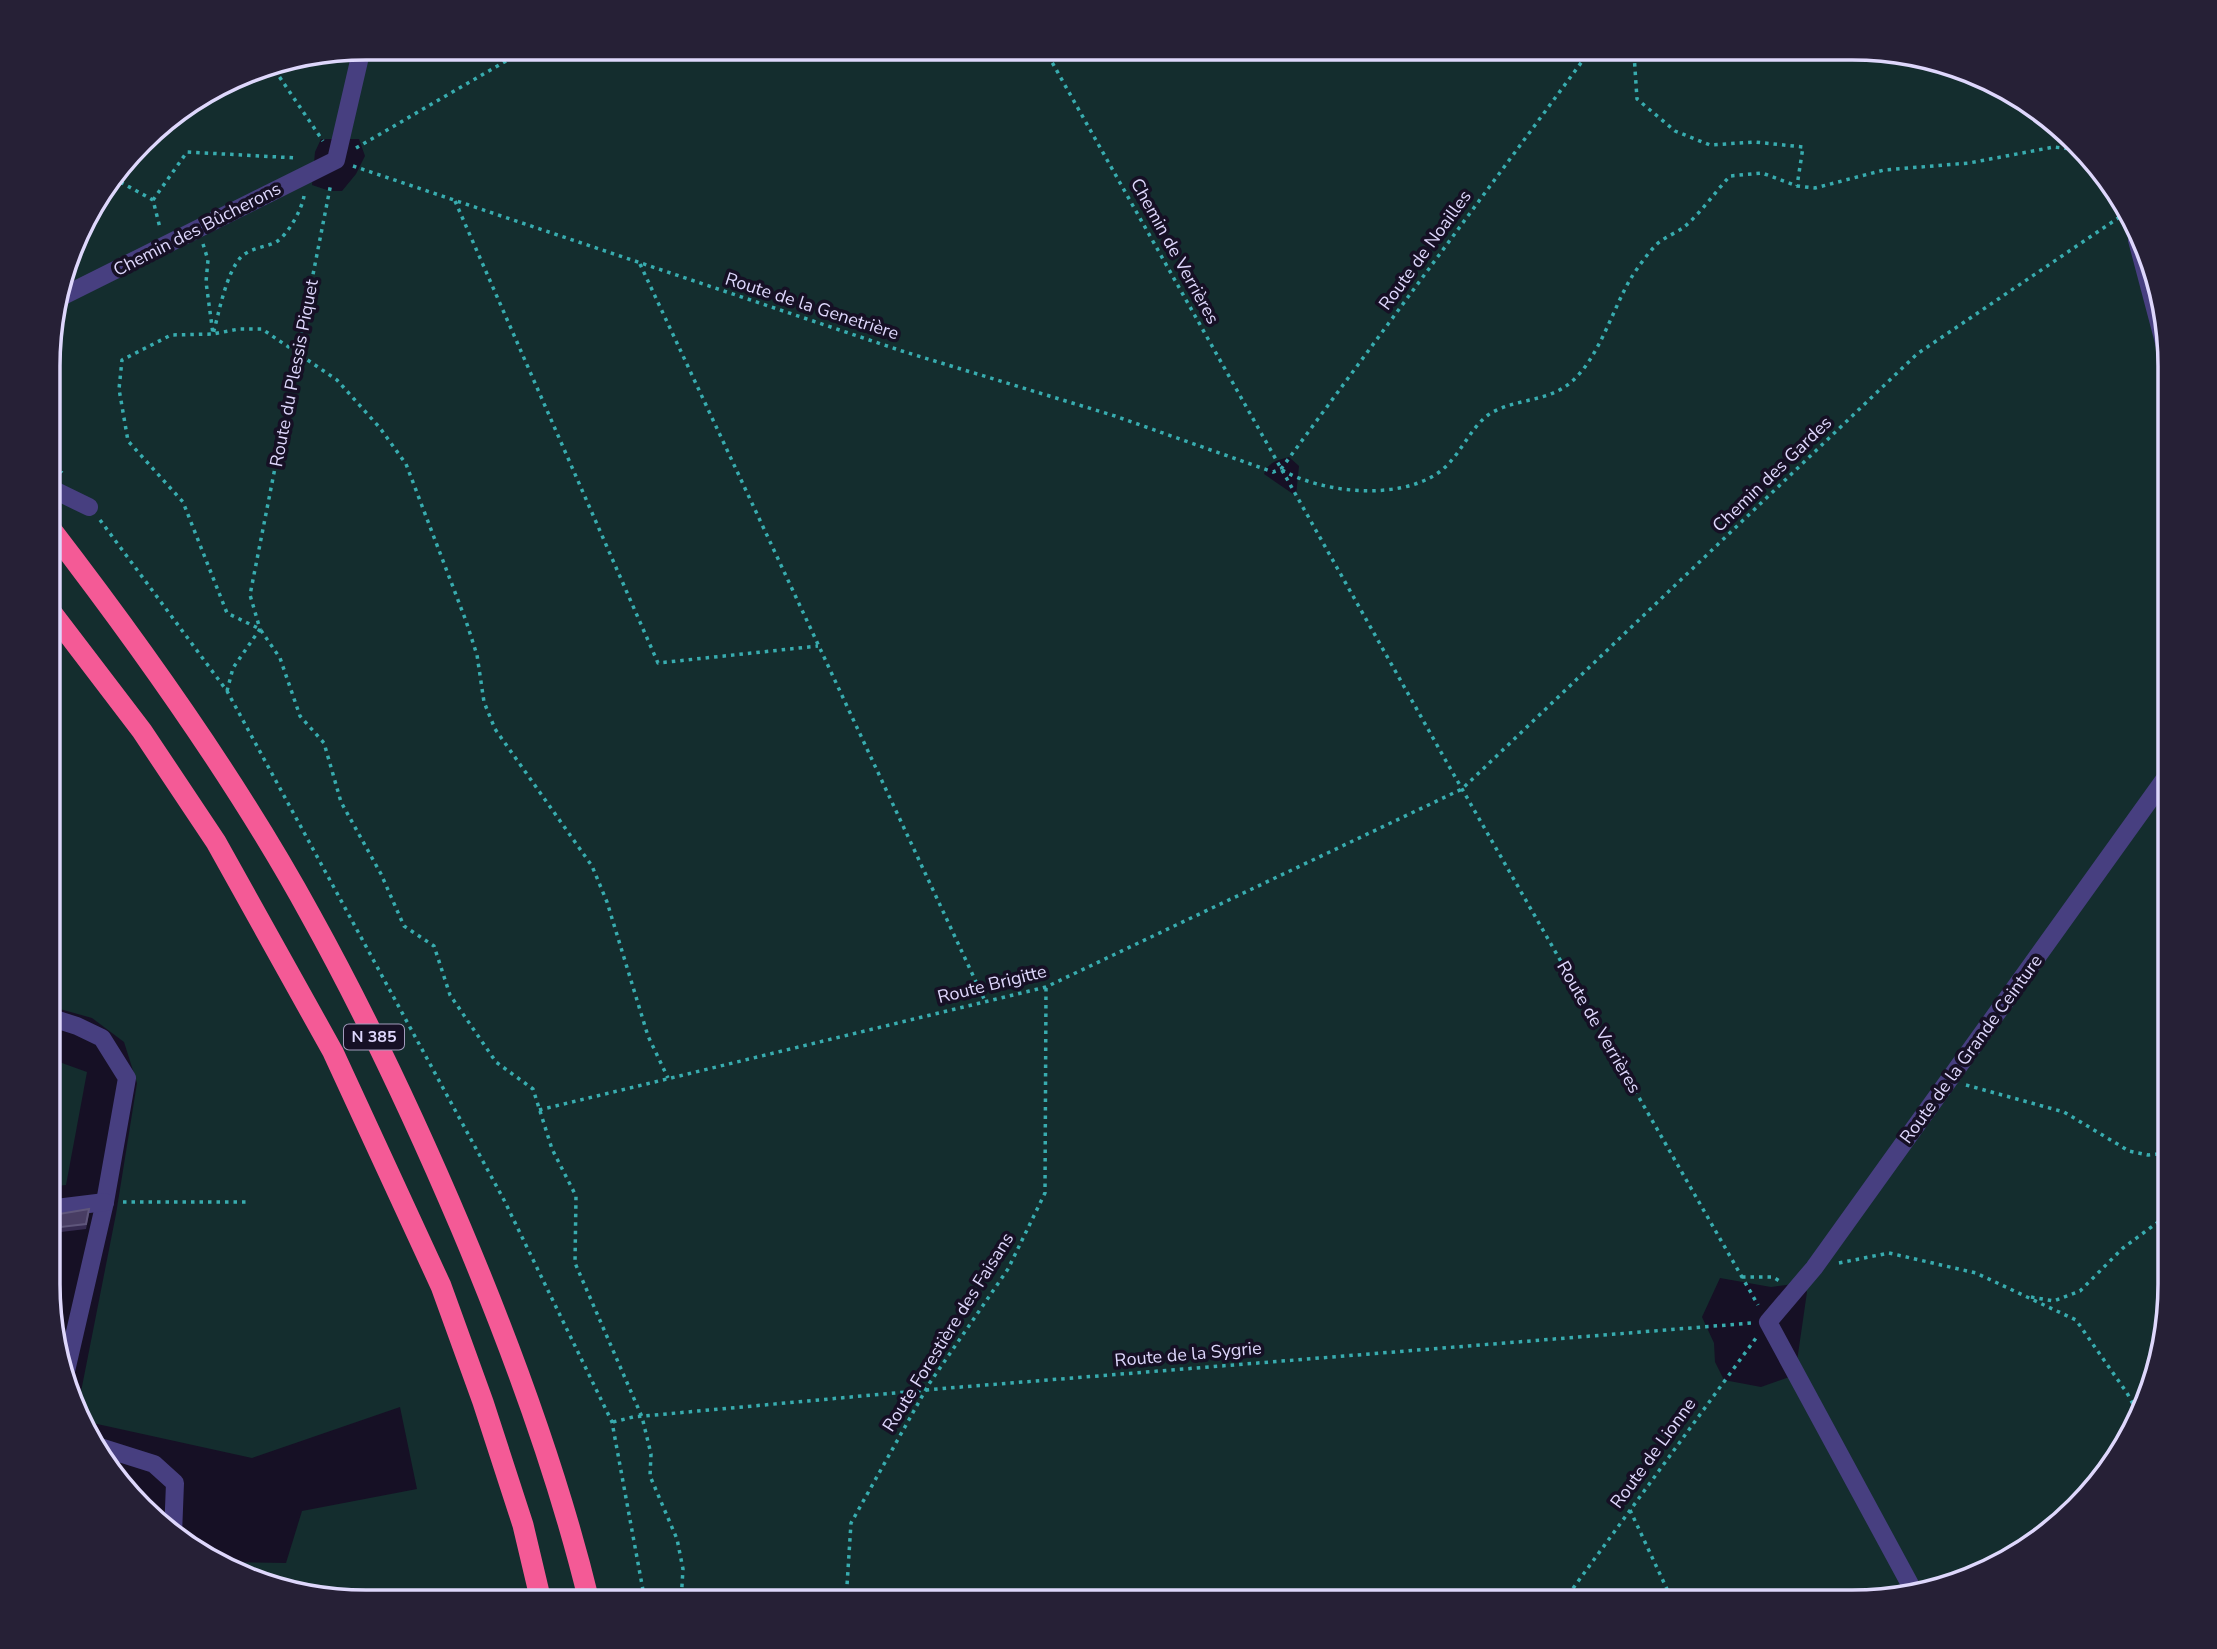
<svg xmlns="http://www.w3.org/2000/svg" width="2217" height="1649" font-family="'Nunito Sans',sans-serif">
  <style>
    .green { fill: #142d2e; fill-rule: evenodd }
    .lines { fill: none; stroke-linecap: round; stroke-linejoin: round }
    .path { stroke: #38acaf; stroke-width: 3.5; stroke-dasharray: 3.5 5; stroke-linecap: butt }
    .minor { stroke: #473f80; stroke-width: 18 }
    .highway { stroke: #f45a96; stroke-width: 21 }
    .wall { fill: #362b51 }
    .shaded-wall { fill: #211838 }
    .building { fill: #483d63; stroke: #5f567b; stroke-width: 2 }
    .labels { text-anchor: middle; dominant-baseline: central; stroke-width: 7; stroke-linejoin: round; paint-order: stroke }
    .shield { fill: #161025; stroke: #a29bbc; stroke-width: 2 }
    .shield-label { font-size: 16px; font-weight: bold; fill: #ded7fc }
    .street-label { font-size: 18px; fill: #ded7fc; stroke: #161025 }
    .rim { fill: none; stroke: #ded7fc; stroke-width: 3.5 }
  </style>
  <rect width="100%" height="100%" fill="#161025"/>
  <!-- green -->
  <g class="green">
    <path d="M366,47L1872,48L1973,71L2061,126L2137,225L2170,365L2169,1305L2146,1405L2091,1493L1992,1569L1851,1602L345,1601L244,1578L218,1562L286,1563L302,1511L417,1489L400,1407L252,1458L79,1420L77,1412L116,1214L137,1083L124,1042L92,1018L49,1006L50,324L90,207L156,126L263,64ZM321,139H359L365,156L356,174L342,191H330L312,185L315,152ZM1289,457L1299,466L1296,496L1264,474C1268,462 1278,460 1289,457ZM1720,1278L1771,1287L1802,1283L1807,1292L1795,1375L1761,1387L1724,1380L1715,1362L1714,1343L1702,1317Z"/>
    <path d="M48,1058L87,1072L66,1185L48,1187Z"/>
  </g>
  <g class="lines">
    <!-- path -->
    <g class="path">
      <path d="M1044,48L1446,761L1758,1305"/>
      <path d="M1639,48L1634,54L1637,99L1675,131L1710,145L1755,142L1803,147L1797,186"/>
      <path d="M270,63L323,141"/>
      <path d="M356,148L530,47"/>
      <path d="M353,166L902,351L1115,416L1273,472L1281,469"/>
      <path d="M113,178L153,200L160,228"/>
      <path d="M304,196C302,209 288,235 276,242C264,248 252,247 241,257C226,273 219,313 213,334L239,329H262L337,380L380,428L406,464L466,621L477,655L484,702L495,729L592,866L607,902L648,1036L668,1078"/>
      <path d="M153,200L187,152L297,158"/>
      <path d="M455,201L658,663L818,646"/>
      <path d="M203,244L208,260L206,282L213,334L171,335L122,360L119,389L128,441L183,502L227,613L260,629L280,658L300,716L324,743L341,802L381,874L404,926L434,946L450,995L496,1062L533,1089L552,1149L576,1196L575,1263L642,1417L651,1454L650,1476L677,1539L683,1569L681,1601"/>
      <path d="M640,264L985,1001"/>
      <path d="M50,459L62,473"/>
      <path d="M1281,469L1592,48"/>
      <path d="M1282,470C1323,493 1394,500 1435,475C1459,460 1468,430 1488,415C1513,398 1546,403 1570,383C1599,359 1612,310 1631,278C1638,267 1648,253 1657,244C1665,237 1676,233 1684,227C1701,213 1715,192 1730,176L1762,173L1797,186L1815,188L1884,170L1969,163L2054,147L2080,150"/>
      <path d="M100,520L227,691L504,1200L612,1422L645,1601"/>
      <path d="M227,691L233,668L260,629L250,595L331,183"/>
      <path d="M1966,1085L2064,1112L2129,1151L2148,1155L2169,1153"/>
      <path d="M539,1110L1046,987L1462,789L1917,354L2127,212"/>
      <path d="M123,1202H247"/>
      <path d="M1839,1263L1889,1253L1976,1273L2076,1320L2127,1393L2139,1415"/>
      <path d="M1742,1277H1773L1781,1282"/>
      <path d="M2031,1297L2054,1301L2080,1291L2123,1248L2169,1214"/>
      <path d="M613,1422L633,1417L949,1388L1752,1323"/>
      <path d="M1630,1510L1673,1602"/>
      <path d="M846,1601L851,1523L929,1384L1008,1269L1045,1193L1046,987"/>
      <path d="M1563,1602L1756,1338"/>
    </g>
    <!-- minor -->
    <g class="minor">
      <path d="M2138,228L2137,240L2170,365"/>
      <path d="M59,298L336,160L362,48"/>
      <path d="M50,488L89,507"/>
      <path d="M49,1017L77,1026L102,1038L127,1078L105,1202L66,1371"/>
      <path d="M48,1209L105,1202"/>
      <path d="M97,1446L154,1464L175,1483L173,1534"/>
      <path d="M1912,1588L1768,1322L1814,1268L2169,773"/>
    </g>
    <!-- highway -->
    <g class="highway">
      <path d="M50,528C143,649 238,782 311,916C367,1017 416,1122 461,1228C512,1349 558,1473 589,1601"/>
      <path d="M49,609L142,731L216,842L333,1052L441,1286L483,1402L523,1525L541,1601"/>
    </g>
  </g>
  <!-- wall -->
  <g class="wall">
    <path d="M59,1214H89L86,1229L61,1232Z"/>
    <path d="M48,1250L58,1262L53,1286L48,1285Z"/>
  </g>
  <!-- shaded-wall -->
  <path class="shaded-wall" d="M58,1252V1262L53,1286V1276Z"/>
  <!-- building -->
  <g class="building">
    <path d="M89,1209L86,1224L61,1227L59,1214Z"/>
    <path d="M48,1250L58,1252L53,1276L48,1275Z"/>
  </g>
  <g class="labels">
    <!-- shield labels -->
    <rect class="shield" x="344" y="1024.5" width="60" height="25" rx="5"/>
    <g class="shield-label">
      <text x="374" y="1037">N 385</text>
    </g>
    <!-- street labels -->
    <g class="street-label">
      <text transform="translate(197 229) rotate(-27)">Chemin des Bûcherons</text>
      <text transform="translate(1425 250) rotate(-54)">Route de Noailles</text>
      <text transform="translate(1175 251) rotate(61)">Chemin de Verrières</text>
      <text transform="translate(812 306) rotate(18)">Route de la Genetrière</text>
      <text transform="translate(294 373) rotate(-79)">Route du Plessis Piquet</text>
      <text transform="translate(1772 474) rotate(-44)">Chemin des Gardes</text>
      <text transform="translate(992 984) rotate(-14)">Route Brigitte</text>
      <text transform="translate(1599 1027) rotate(60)">Route de Verrières</text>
      <text transform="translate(1971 1049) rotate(-54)">Route de la Grande Ceinture</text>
      <text transform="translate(948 1332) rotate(-58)">Route Forestière des Faisans</text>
      <text transform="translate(1188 1354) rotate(-5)">Route de la Sygrie</text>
      <text transform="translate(1653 1453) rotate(-54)">Route de Lionne</text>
    </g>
  </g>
  <!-- crop -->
  <path d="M0 0H2217V1649H0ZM366 60H1852A306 306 0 0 1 2158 366V1284A306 306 0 0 1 1852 1590H366A306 306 0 0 1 60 1284V366A306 306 0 0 1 366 60Z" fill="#262036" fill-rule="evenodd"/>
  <path class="rim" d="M366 60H1852A306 306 0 0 1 2158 366V1284A306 306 0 0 1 1852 1590H366A306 306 0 0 1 60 1284V366A306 306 0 0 1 366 60Z"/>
</svg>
